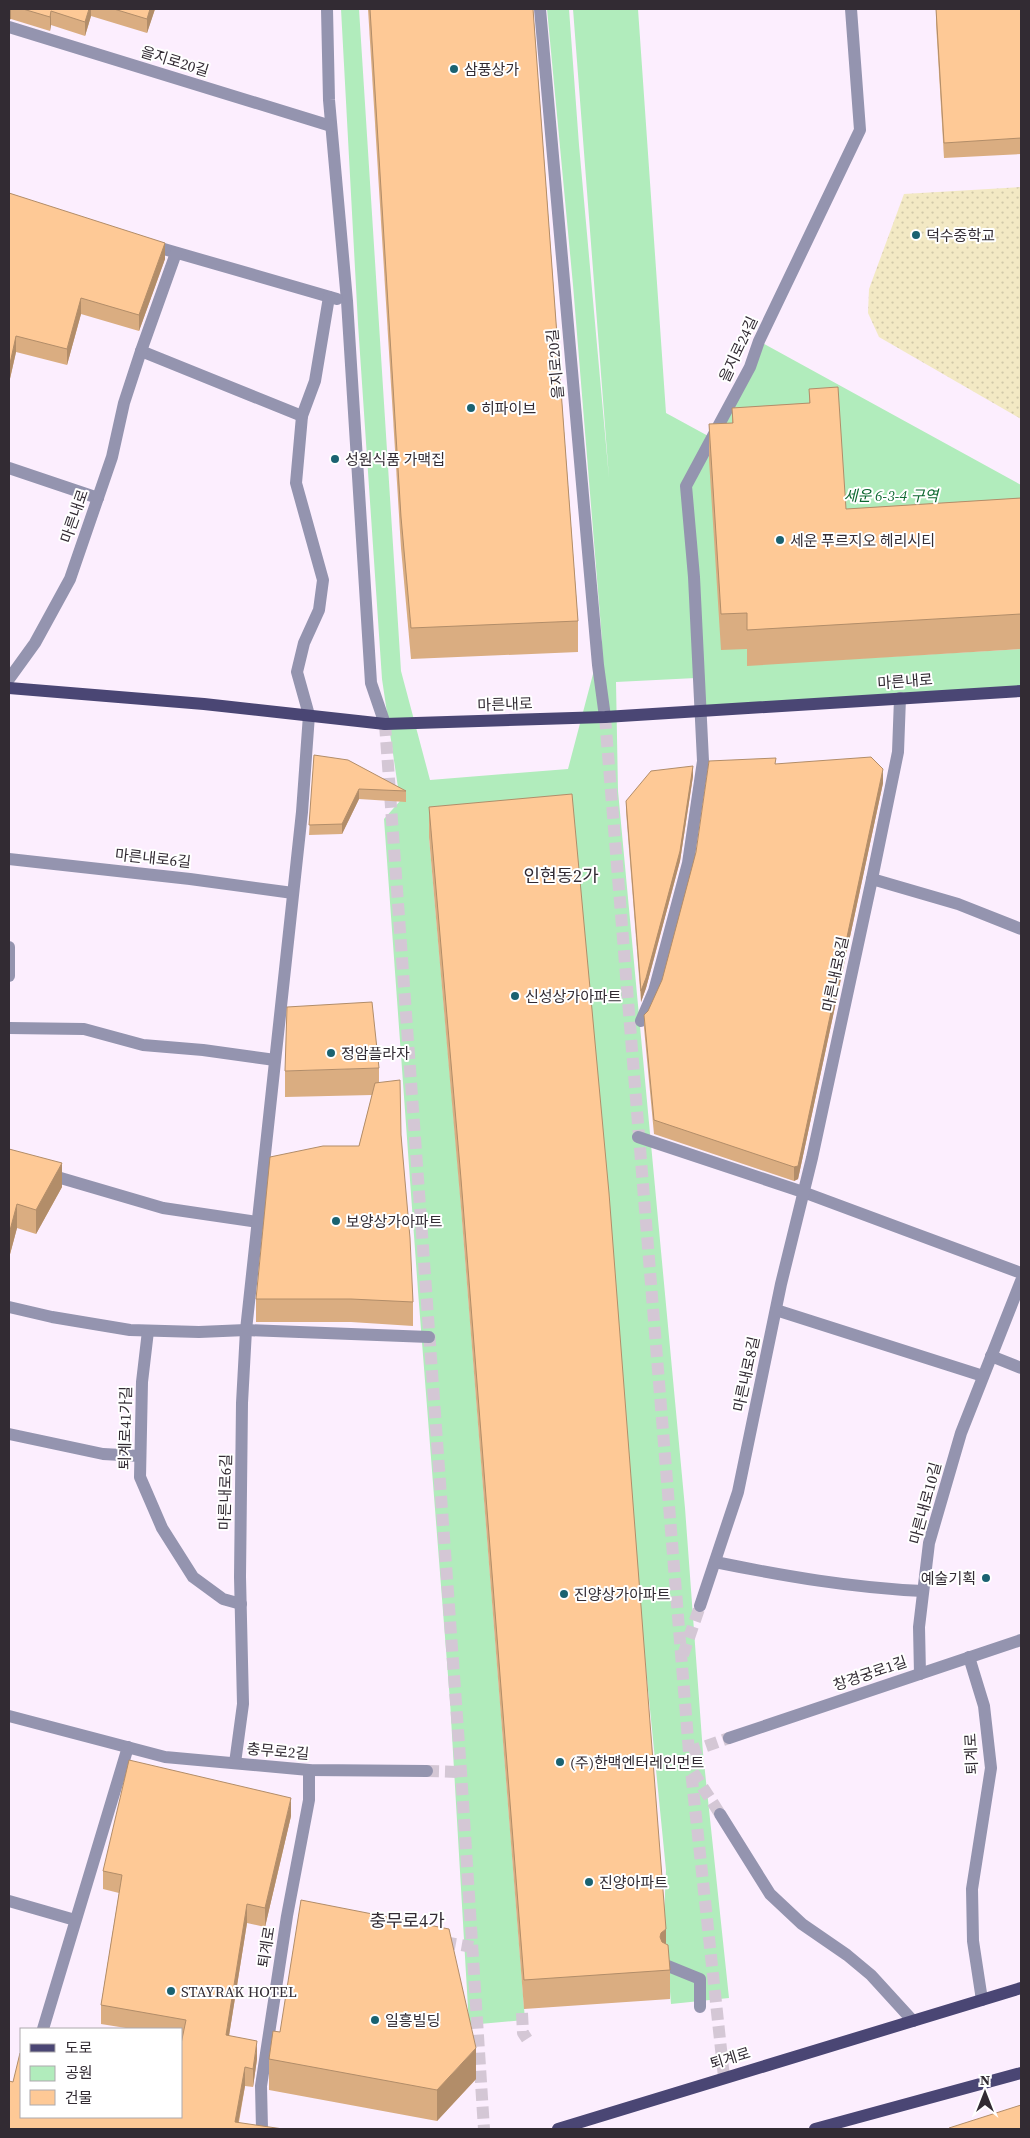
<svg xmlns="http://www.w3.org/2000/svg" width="1030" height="2138" font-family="'Source Serif 4','Noto Sans KR',serif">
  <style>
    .sand { fill: url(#sand-dots) }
    .green { fill: #b1ecbc }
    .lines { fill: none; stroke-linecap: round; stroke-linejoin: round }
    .minor-tunnel { stroke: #d4c7d5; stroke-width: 12; stroke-dasharray: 12 6; stroke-linecap: butt }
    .minor { stroke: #9494af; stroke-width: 12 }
    .major { stroke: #4a4674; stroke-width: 12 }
    .wall { fill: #daad81 }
    .shaded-wall { fill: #b28d69 }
    .building { fill: #fec996; stroke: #b28d69 }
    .poi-dot { fill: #1a6271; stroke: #fff; stroke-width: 2 }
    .labels { text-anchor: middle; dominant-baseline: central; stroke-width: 4; stroke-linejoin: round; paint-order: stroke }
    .street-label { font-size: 15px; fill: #322b33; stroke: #fff }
    .poi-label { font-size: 15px; fill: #322b33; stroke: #fff; text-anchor: start }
    .park-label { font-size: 15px; font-style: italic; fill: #0c672f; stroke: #fff }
    .quarter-label { font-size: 18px; fill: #322b33; stroke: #fff }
  </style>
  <defs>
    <pattern id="sand-dots" width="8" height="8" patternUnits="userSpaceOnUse" patternTransform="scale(1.25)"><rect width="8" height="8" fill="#f3e9c4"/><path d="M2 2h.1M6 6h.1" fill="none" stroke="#d1c8a9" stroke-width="1.8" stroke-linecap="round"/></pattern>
  </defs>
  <rect width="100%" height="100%" fill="#fceefe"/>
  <!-- sand -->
  <path class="sand" d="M1021,187V419L879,337L868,313L869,289L904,194Z"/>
  <!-- green -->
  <g class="green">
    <path d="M341,9H359L401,671L430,780L568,769L602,640L573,285L547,9H569L579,145L609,478L573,9H638L666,413L710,437L683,483L696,678L616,682L618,791L685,1508L703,1753L729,1998L671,2004L664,1917L666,1870L639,1599L429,837L458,1168L525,2020L469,2025L450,1701L418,1291L384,819L400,801L382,679L358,324Z"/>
    <path d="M759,341L1021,485V534L846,545L710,459L717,577L747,649V665L1021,649V691L702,711L686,486Z"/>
  </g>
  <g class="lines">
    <!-- minor-tunnel -->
    <g class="minor-tunnel">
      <path d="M605,717L689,1752L724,2077"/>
      <path d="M385,724L461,1772L484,2129"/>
      <path d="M683,1655L700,1606"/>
      <path d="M689,1752L729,1738"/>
      <path d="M427,1771L461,1772"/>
      <path d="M693,1772L720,1814"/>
      <path d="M444,1942L473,1947"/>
      <path d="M522,2013L523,2033L527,2039"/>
    </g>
    <!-- minor -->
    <g class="minor">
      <path d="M327,9L329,100L347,301L371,683L385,724"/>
      <path d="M540,9L598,665L605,717"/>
      <path d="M9,27L331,126"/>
      <path d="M150,245L337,299"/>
      <path d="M141,351L302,416"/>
      <path d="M9,468L98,498"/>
      <path d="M9,679L35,643L70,579L112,457L124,403L141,351L176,253"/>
      <path d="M9,859L190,879L293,893"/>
      <path d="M872,879L958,904L1021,929"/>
      <path d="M9,947V976"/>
      <path d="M641,1021L654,991L688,863L703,761L694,577L686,486L750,367L759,341L860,130L851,9"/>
      <path d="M9,1028L84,1029L143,1045L203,1050L275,1060"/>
      <path d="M638,1137L803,1192L1021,1273"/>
      <path d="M47,1174L163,1208L258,1222"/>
      <path d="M9,1307L52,1317L130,1330L199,1332L246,1330L429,1337"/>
      <path d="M776,1310L983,1376"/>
      <path d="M148,1331L142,1382L140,1477L162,1528L193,1577L223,1599L241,1604"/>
      <path d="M991,1356L1021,1368"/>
      <path d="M9,1434L103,1454L140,1456"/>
      <path d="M715,1562C784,1576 853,1588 923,1591"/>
      <path d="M700,1606L738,1492L781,1284L812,1158L872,879L898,752L900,698"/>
      <path d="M969,1657L984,1706L991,1768L972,1889L973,1941L982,2000"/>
      <path d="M920,1674L919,1627L929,1543L961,1433L1021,1281"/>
      <path d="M9,1716L165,1757L309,1770L427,1771"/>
      <path d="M729,1738L1021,1640"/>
      <path d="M235,1763L243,1704L240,1577L242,1403L246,1330L302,812L309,715L297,672L304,643L319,610L323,580L296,483L302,416L315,381L329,297"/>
      <path d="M720,1814L770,1894L802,1924L847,1955L871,1975L913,2021"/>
      <path d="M9,1901L75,1920"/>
      <path d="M668,1966L700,1979V2007"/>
      <path d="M43,2029L128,1747"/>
      <path d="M262,2129L261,2086L287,1916L309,1800V1770"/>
    </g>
    <!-- major -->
    <g class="major">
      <path d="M9,688L204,704L385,724L605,717L1021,691"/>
      <path d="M558,2129L1021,1988"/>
      <path d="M815,2129L1021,2073"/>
    </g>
  </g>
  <!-- wall -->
  <g class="wall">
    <path d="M9,9H155L147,33L91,16L85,36L51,25L50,31L11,19Z"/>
    <path d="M368,9H533L578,621V652L411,659L401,548Z"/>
    <path d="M936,9H1021V154L944,158L936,23Z"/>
    <path d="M9,193L165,259L139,331L81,314L67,365L16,352L9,383Z"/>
    <path d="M809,389L846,509L1021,498V649L747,666V649L721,650L709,460V424L732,423V408L809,403Z"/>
    <path d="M314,755L406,791V802L359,799L342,834L309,835Z"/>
    <path d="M776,764L883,783L798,1179L794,1181L654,1134L644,1028V1015L648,1011Z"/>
    <path d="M693,776L680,861L646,988L641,1002L626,811V801Z"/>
    <path d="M429,807L666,1944L670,1970V1999L524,2009L461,1208L429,837Z"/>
    <path d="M379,1068V1083L401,1135L413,1302V1326L351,1322H256V1299L359,1146L372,1095L285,1097V1071Z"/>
    <path d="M9,1149L62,1187L36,1234L17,1228L9,1258Z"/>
    <path d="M291,1816L265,1927L247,1923L229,2036L257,2059L253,2087L245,2086L239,2122L21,2117H181L182,2038L181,2037V2029H132L101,2024V2005L119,1893L103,1889V1871Z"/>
    <path d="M269,2059L476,2079L437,2121L269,2090Z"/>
  </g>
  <!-- shaded-wall -->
  <g class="shaded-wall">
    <path d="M9,9H11V19L9,20Z"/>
    <path d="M89,9H91V16L85,36V22Z"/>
    <path d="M150,9H155L147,33V19Z"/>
    <path d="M51,11V25L50,31V17Z"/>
    <path d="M165,243V259L139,331V315Z"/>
    <path d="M81,298V314L67,365V349Z"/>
    <path d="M16,336V352L9,383V368Z"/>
    <path d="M693,766V776L680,861L646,988L641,1002V991Z"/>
    <path d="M883,769V783L798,1179L794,1181V1167Z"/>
    <path d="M359,789V799L342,834V824Z"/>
    <path d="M62,1163V1187L36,1234V1210Z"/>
    <path d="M17,1204V1228L9,1258V1234Z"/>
    <path d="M291,1798V1816L265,1927V1908Z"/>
    <path d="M247,1904V1923L226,2054V2035Z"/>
    <path d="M666,1929V1958L660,1937L661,1933Z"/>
    <path d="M257,2041V2059L253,2087V2069Z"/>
    <path d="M476,2048V2079L437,2121V2090Z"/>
    <path d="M245,2067V2086L237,2129L235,2122Z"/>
  </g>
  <!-- building -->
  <g class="building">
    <path d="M23,9H89L85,22L51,11L50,17Z"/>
    <path d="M114,9H150L147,19Z"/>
    <path d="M370,9H533L578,621L411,628L401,517Z"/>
    <path d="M936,9H1021V138L944,143Z"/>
    <path d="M9,193L165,243L139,315L81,298L67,349L16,336L9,368Z"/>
    <path d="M838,387L846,509L1021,498V614L747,630V613L721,614L709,424L733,423L732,408L810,403L809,389Z"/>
    <path d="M314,755L348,760L406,791L359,789L342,824L309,825Z"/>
    <path d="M871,757L883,769L798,1166L794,1167L654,1120L644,1015L648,1011L662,980L696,852L709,761L776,758L775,764Z"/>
    <path d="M693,766L680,851L646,978L641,991L626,801L651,771Z"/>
    <path d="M572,794L609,1193L666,1929L661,1933L660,1937L662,1942L668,1945L670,1970L524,1980L461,1179L429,807Z"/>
    <path d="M372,1002L379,1068L285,1071L287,1007Z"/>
    <path d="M400,1080L401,1135L410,1238L413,1302L351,1299H256L270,1157L323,1146H359L375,1083Z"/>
    <path d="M9,1149L62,1163L36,1210L17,1204L9,1234Z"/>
    <path d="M129,1760L291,1798L265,1908L247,1904L226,2035L257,2041L253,2069L245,2067L235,2122L283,2129H9V2081L13,2082L20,2053L21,2054V2117H181V2044L186,2020L101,2005L122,1875L103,1871Z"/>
    <path d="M301,1900L449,1929L476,2048L437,2090L269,2059L273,2031L280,2032Z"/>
    <path d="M1021,2105V2129H949V2128Z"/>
  </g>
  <!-- markers -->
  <g class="poi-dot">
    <circle cx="454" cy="69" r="5"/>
    <circle cx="916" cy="235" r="5"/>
    <circle cx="471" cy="408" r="5"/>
    <circle cx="335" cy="459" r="5"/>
    <circle cx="780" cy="540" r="5"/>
    <circle cx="515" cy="996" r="5"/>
    <circle cx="331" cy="1053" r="5"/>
    <circle cx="336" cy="1221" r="5"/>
    <circle cx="986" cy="1578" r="5"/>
    <circle cx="564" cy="1594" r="5"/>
    <circle cx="560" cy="1762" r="5"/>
    <circle cx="589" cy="1882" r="5"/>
    <circle cx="171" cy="1991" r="5"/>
    <circle cx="375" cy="2020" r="5"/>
  </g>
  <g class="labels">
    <!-- street labels -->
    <g class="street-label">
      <text transform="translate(175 61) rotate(17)">을지로20길</text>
      <text transform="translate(738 349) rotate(-65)">을지로24길</text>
      <text transform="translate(555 364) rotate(-95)">을지로20길</text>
      <text transform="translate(74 516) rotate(-71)">마른내로</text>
      <text transform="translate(905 681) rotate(-4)">마른내로</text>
      <text transform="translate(505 704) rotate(-2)">마른내로</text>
      <text transform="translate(153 858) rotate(6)">마른내로6길</text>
      <text transform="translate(835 974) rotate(-78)">마른내로8길</text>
      <text transform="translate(746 1374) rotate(-78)">마른내로8길</text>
      <text transform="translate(125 1428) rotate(-89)">퇴계로41가길</text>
      <text transform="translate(225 1492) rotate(-89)">마른내로6길</text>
      <text transform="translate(925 1503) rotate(-75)">마른내로10길</text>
      <text transform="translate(870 1673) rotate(-19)">창경궁로1길</text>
      <text transform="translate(278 1751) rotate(5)">충무로2길</text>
      <text transform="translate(971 1754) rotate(-93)">퇴계로</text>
      <text transform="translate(266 1947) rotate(-81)">퇴계로</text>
      <text transform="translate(730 2058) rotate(-17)">퇴계로</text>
    </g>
    <!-- poi labels -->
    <g class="poi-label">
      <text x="464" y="69">삼풍상가</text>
      <text x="926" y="235">덕수중학교</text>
      <text x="481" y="408">히파이브</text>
      <text x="345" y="459">성원식품 가맥집</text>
      <text x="790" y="540">세운 푸르지오 헤리시티</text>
      <text x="525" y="996">신성상가아파트</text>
      <text x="341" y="1053">정암플라자</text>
      <text x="346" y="1221">보양상가아파트</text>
      <text x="976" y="1578" text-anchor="end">예술기획</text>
      <text x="574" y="1594">진양상가아파트</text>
      <text x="570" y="1762">(주)한맥엔터레인먼트</text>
      <text x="599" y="1882">진양아파트</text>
      <text x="181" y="1991">STAYRAK HOTEL</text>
      <text x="385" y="2020">일흥빌딩</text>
    </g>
    <!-- park labels -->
    <g class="park-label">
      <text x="891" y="495">세운 6-3-4 구역</text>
    </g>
    <!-- quarter labels -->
    <g class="quarter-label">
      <text x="561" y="875">인현동2가</text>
      <text x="407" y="1920">충무로4가</text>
    </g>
  </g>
  <!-- border -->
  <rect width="1030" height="2138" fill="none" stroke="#322b33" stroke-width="20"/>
  <!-- legend -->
  <rect x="20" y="2028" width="162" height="90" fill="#ffffff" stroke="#adaaad"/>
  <rect x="30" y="2044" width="25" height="8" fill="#4a4674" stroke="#adaaad"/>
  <text x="65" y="2053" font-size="15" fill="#322b33">도로</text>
  <rect x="30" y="2066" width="25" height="15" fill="#b1ecbc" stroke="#adaaad"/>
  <text x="65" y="2078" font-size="15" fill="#322b33">공원</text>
  <rect x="30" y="2090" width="25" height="15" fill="#fec996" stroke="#adaaad"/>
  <text x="65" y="2103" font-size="15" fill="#322b33">건물</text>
  <!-- north arrow -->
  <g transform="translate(985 2093)" stroke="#ffffff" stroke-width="4" paint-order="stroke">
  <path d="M0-4L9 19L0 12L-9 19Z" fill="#322b33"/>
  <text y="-8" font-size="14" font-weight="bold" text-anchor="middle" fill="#322b33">N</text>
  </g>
</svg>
